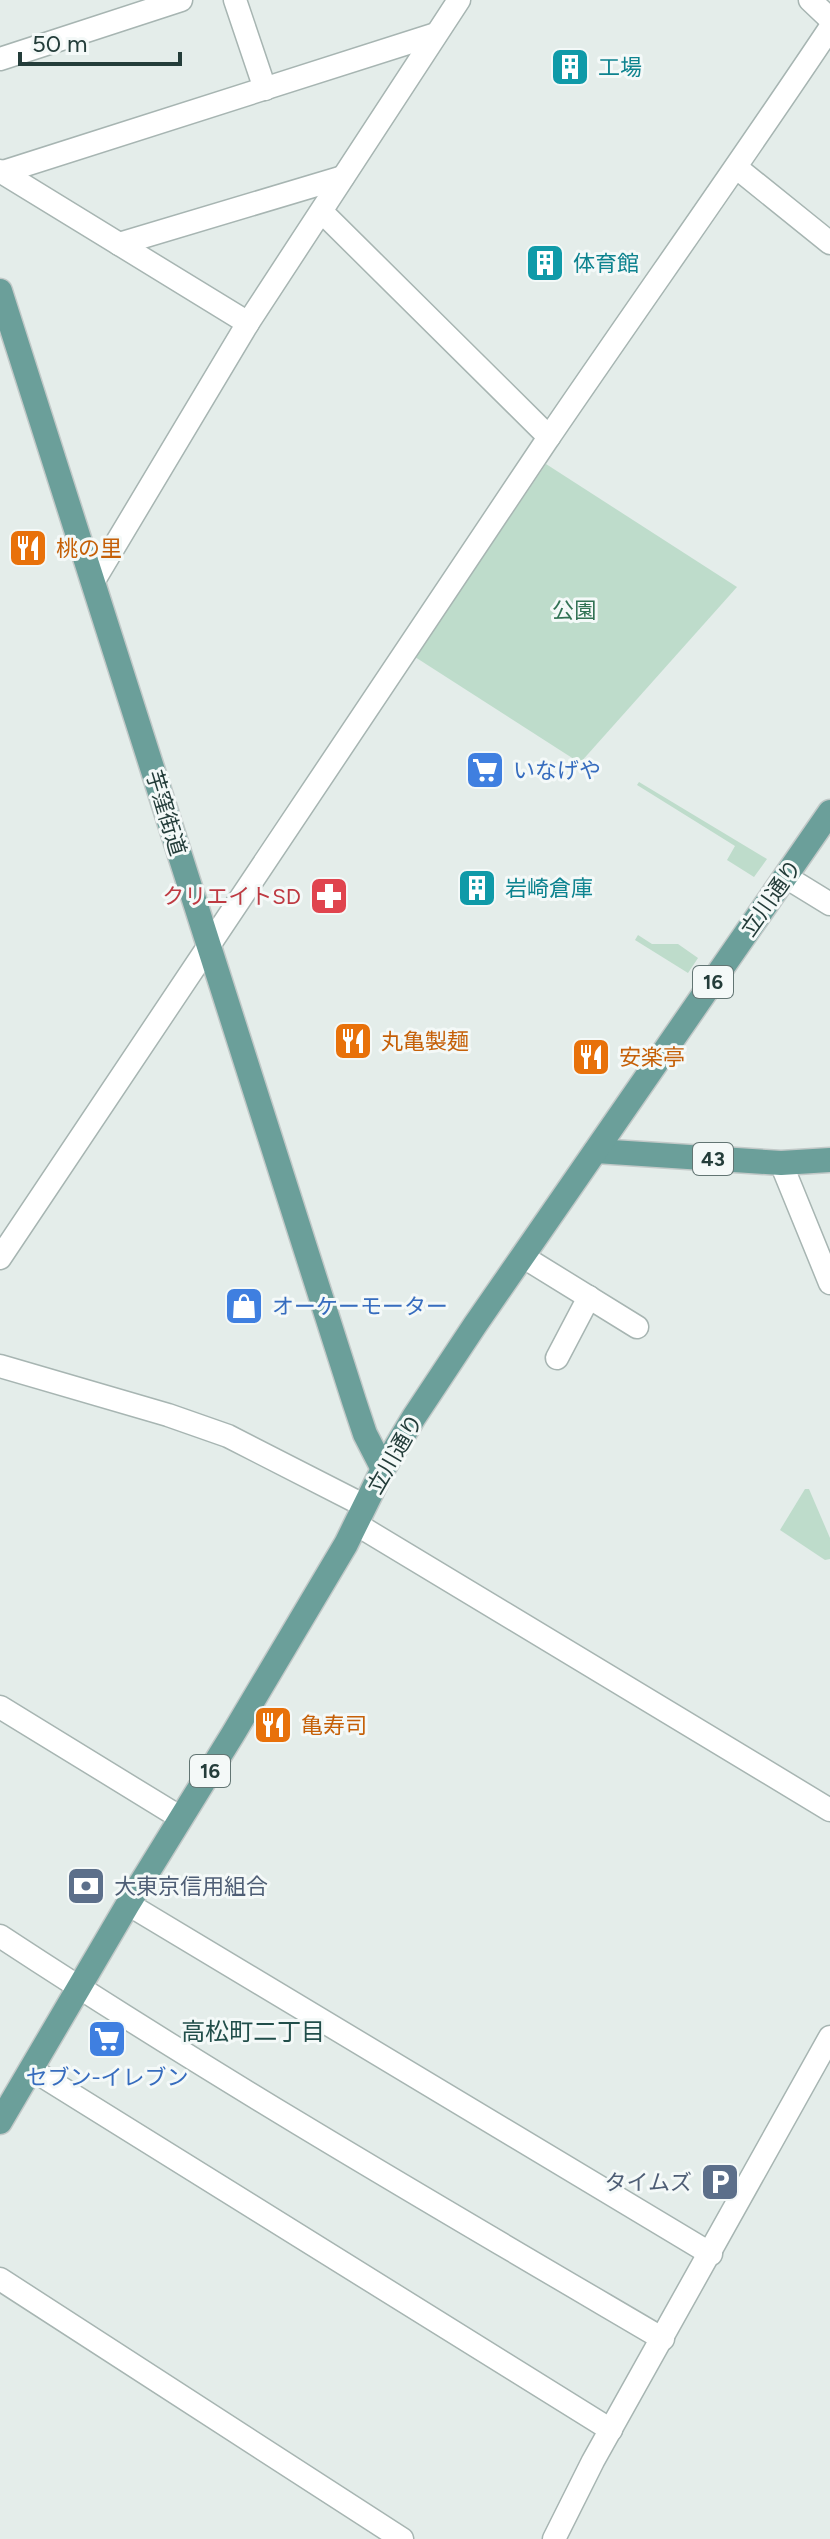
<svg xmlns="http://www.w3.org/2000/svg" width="830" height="2539" font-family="Figtree,'Noto Sans JP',sans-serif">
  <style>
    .green { fill: #bedccb }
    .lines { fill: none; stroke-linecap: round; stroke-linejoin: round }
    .minor-casing { stroke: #a7b5b2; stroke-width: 25 }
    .primary-casing { stroke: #c2c9c8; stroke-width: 27 }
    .minor { stroke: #fff; stroke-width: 22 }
    .primary { stroke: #6b9f9a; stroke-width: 24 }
    .labels { text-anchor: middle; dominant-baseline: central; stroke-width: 6; stroke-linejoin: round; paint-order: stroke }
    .shield { fill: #f4f9f8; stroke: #627573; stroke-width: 2 }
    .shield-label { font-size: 20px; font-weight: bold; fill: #243d3a }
    .culture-label { font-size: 22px; fill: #0d838f; stroke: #f4f9f8; text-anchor: start }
    .food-label { font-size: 22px; fill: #c56008; stroke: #f4f9f8; text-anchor: start }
    .park-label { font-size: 22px; fill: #317254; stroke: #f4f9f8 }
    .shop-label { font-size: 22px; fill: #366cbe; stroke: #f4f9f8; text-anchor: start }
    .street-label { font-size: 22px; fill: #243d3a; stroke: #f4f9f8 }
    .health-label { font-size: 22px; fill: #be3a42; stroke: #f4f9f8; text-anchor: end }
    .service-label { font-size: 22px; fill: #4e5e75; stroke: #f4f9f8; text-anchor: start }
    .neighbourhood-label { font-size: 24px; fill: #214e4a; stroke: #f4f9f8 }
  </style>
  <rect width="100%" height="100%" fill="#e4edea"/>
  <!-- green -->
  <g class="green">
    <path d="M546,464L737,587L580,763L415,657Z"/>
    <path d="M639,782L767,859L754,877L727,860L735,846L637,785Z"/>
    <path d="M638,935L652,944H678L698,958L688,973L635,940Z"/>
    <path d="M805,1489H809L830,1538V1559L825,1560L780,1530Z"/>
  </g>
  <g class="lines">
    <defs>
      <g id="minor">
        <path d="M235,0L265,89"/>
        <path d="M810,0L830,19"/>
        <path d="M0,59L181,0"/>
        <path d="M737,168L830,243"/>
        <path d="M0,171L248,323"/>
        <path d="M3,172L436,34"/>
        <path d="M322,212L549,437"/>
        <path d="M119,244L343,177"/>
        <path d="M93,582L248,323L459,0"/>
        <path d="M786,877L830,904"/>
        <path d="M781,1163L830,1283"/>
        <path d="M522,1256L637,1327"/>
        <path d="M0,1258C183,985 363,711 547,440C641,302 738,166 830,28"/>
        <path d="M557,1358L589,1297"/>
        <path d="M0,1366L168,1415L228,1436L365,1506"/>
        <path d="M356,1524L830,1810"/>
        <path d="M0,1707L181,1818"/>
        <path d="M128,1904L711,2254"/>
        <path d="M0,1936C216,2078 440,2208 663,2339"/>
        <path d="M31,2069L611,2430"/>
        <path d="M0,2279L402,2539"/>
        <path d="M554,2539L593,2461L830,2037"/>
      </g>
      <g id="primary">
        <path d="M0,291L354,1401L365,1434L383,1469"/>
        <path d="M596,1151L781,1163L830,1160"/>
        <path d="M0,2122L128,1904L233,1734L346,1544L383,1469L414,1417L475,1325L830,812"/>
      </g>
    </defs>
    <!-- minor casing -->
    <use href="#minor" class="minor-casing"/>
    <!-- primary casing -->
    <use href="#primary" class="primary-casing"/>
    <!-- minor -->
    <use href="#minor" class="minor"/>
    <!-- primary -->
    <use href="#primary" class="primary"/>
  </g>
  <!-- icons -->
  <defs>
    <symbol id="building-square" viewBox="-11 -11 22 22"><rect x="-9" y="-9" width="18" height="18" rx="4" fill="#0f9aa8" stroke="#f4f9f8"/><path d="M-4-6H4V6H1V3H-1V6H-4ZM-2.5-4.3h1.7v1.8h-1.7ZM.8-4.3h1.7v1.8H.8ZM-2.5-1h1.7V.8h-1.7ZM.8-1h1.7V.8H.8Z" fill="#fff"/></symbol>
    <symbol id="restaurant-square" viewBox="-11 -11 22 22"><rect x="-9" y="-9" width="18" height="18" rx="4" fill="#e8710a" stroke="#f4f9f8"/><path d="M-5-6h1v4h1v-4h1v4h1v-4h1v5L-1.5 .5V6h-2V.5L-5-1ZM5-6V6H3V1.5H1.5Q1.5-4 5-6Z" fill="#fff"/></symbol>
    <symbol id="supermarket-square" viewBox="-11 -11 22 22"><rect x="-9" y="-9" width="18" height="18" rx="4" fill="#3f7fe0" stroke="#f4f9f8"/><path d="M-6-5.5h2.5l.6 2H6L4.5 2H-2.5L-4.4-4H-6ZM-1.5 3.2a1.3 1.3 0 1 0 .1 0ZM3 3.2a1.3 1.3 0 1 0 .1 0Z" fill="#fff"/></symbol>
    <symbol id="pharmacy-square" viewBox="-11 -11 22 22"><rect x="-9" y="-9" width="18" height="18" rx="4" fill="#e0444e" stroke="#f4f9f8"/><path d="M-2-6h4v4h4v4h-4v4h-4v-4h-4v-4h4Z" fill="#fff"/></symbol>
    <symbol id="shop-square" viewBox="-11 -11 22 22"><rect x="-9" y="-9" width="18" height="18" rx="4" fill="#3f7fe0" stroke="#f4f9f8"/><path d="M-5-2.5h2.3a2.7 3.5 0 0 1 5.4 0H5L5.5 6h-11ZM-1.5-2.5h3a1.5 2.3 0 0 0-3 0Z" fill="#fff"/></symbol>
    <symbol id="bank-square" viewBox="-11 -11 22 22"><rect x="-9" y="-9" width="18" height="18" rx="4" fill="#5c6f8a" stroke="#f4f9f8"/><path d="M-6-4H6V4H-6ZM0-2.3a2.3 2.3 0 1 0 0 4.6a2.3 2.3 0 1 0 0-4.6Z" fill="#fff"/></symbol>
    <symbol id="parking-square" viewBox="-11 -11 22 22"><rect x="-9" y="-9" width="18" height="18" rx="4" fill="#5c6f8a" stroke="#f4f9f8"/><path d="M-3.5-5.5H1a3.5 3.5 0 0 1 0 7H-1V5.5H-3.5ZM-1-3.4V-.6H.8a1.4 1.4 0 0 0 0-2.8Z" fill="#fff"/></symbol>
  </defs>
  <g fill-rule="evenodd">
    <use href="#building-square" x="548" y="45" width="44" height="44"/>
    <use href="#building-square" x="523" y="241" width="44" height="44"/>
    <use href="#restaurant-square" x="6" y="526" width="44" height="44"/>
    <use href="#supermarket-square" x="463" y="748" width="44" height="44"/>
    <use href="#building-square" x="455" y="866" width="44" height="44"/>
    <use href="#pharmacy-square" x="307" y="874" width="44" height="44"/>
    <use href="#restaurant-square" x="331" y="1019" width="44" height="44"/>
    <use href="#restaurant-square" x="569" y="1035" width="44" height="44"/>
    <use href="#shop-square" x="222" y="1284" width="44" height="44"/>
    <use href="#restaurant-square" x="251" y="1703" width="44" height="44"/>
    <use href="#bank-square" x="64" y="1864" width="44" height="44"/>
    <use href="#supermarket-square" x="85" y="2017" width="44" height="44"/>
    <use href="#parking-square" x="698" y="2160" width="44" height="44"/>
  </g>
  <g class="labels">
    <!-- shield labels -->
    <g class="shield">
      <rect x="693" y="966" width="40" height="32" rx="6"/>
      <rect x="693" y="1143" width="40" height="32" rx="6"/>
      <rect x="190" y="1755" width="40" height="32" rx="6"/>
    </g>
    <g class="shield-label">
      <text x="713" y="982">16</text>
      <text x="713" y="1159">43</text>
      <text x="210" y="1771">16</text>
    </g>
    <!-- culture labels -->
    <g class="culture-label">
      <text x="598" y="67">工場</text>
      <text x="573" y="263">体育館</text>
      <text x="505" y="888">岩崎倉庫</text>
    </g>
    <!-- food labels -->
    <g class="food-label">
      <text x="56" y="548">桃の里</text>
      <text x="381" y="1041">丸亀製麺</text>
      <text x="619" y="1057">安楽亭</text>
      <text x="301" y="1725">亀寿司</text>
    </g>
    <!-- park labels -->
    <g class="park-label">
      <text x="574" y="610">公園</text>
    </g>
    <!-- shop labels -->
    <g class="shop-label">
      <text x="513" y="770">いなげや</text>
      <text x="272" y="1306">オーケーモーター</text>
      <text x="107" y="2077" text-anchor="middle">セブン-イレブン</text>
    </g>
    <!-- street labels -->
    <g class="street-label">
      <text transform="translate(166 813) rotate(73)">芋窪街道</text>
      <text transform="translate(771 898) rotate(-55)">立川通り</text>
      <text transform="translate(395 1454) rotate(-60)">立川通り</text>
    </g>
    <!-- health labels -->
    <g class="health-label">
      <text x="301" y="896">クリエイトSD</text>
    </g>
    <!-- service labels -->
    <g class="service-label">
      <text x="114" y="1886">大東京信用組合</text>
      <text x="692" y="2182" text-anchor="end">タイムズ</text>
    </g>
    <!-- neighbourhood labels -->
    <g class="neighbourhood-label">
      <text x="253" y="2031">高松町二丁目</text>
    </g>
  </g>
  <!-- scale -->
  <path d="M20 52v12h160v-12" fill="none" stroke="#243d3a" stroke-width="4"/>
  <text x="32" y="52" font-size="24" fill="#243d3a" stroke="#f4f9f8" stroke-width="6" paint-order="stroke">50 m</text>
</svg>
